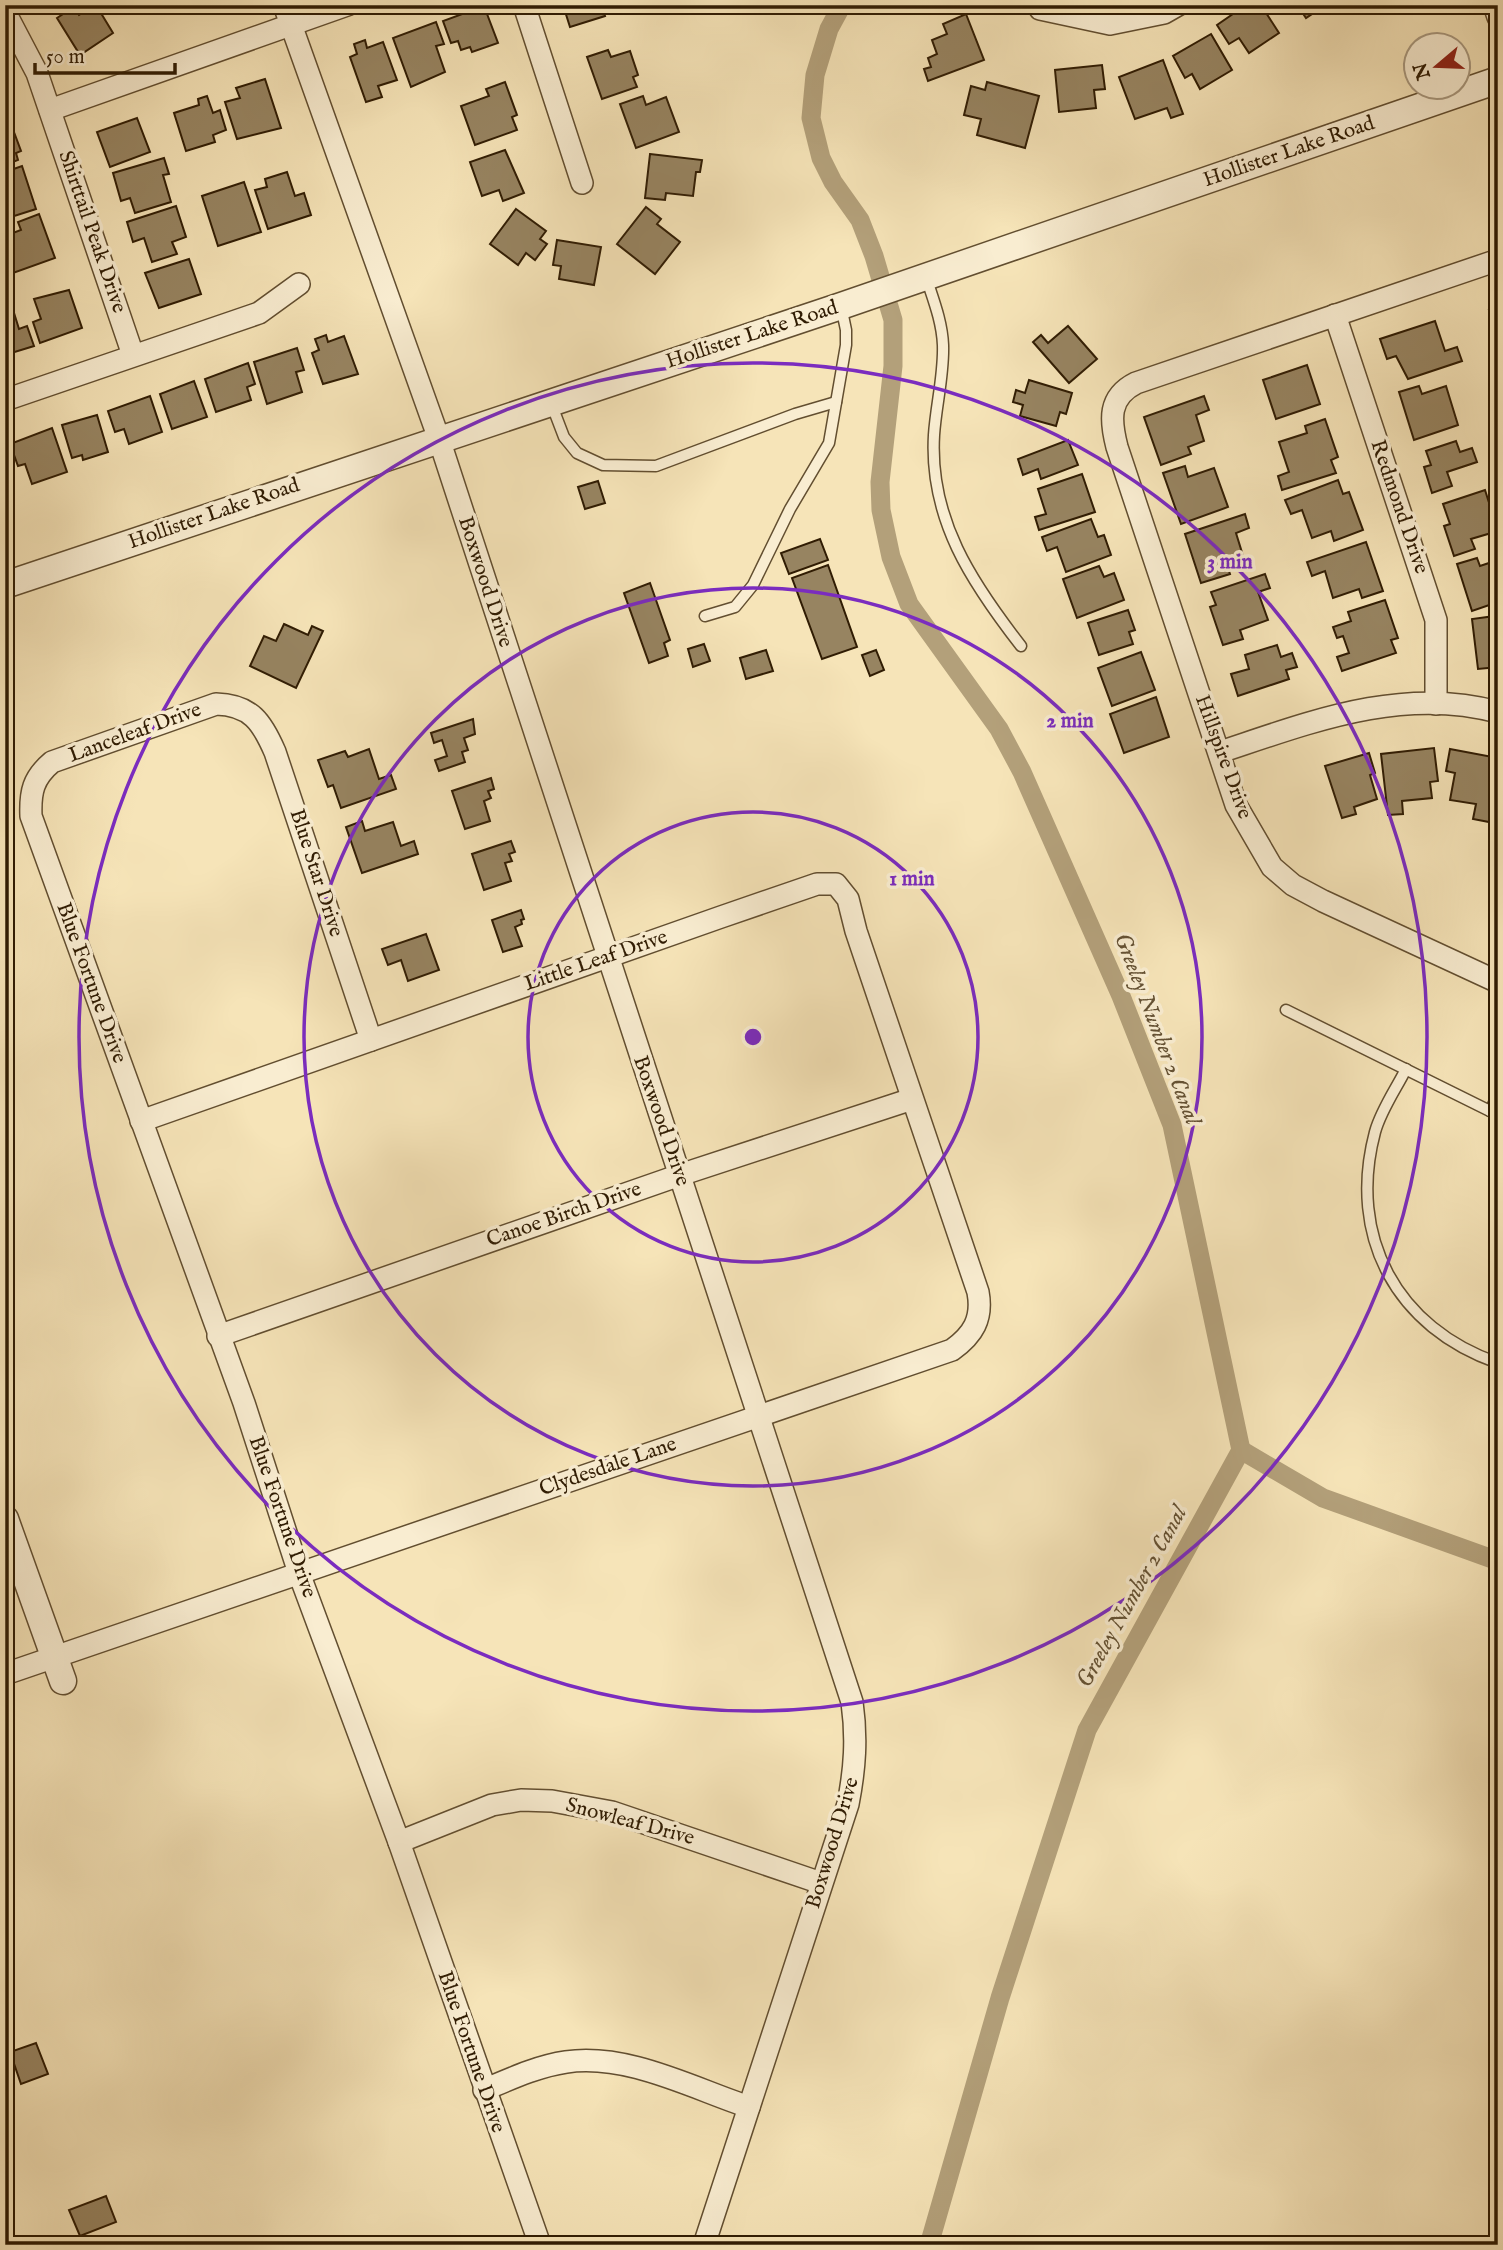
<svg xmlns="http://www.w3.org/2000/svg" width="1503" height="2250" font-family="'IM FELL English',serif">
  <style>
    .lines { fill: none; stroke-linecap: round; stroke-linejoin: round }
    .canal { stroke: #b3a07a; stroke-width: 19 }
    .building { fill: #978461; stroke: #301c03; stroke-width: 2 }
    .service-casing { stroke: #624e30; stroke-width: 13 }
    .minor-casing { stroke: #624e30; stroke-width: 24 }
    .tertiary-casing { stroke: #624e30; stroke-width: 29 }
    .service { stroke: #f9edd1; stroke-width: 10 }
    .minor { stroke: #f9edd1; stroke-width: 21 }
    .tertiary { stroke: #f9edd1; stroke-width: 26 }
    .ring { fill: none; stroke: #7b2cbf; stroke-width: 3.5 }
    .labels { text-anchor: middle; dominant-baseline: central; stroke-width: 7; stroke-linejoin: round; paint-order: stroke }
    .street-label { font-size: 21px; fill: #301c03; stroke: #f9edd1 }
    .water-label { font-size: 23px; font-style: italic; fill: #645133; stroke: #f9edd1 }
    .centre { fill: #7b2cbf; stroke: #f9edd1; stroke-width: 3.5 }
    .ring-label { font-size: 21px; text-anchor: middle; font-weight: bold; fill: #7b2cbf; stroke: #f9edd1; stroke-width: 7; stroke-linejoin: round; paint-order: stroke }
  </style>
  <rect width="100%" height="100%" fill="#f6e4b8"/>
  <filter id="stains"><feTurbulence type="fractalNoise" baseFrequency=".00286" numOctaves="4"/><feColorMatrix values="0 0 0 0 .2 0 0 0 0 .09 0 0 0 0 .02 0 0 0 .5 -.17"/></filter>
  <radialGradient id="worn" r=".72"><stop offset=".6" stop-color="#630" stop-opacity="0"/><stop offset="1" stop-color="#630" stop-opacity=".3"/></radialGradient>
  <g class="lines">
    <!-- canal -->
    <g class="canal">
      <path d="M842,5L829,29L815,75L811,118L821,158L833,182L860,220L874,256L893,320V366L880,482L881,510L891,557L909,604L999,729L1022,772L1121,996L1172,1125L1241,1450L1087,1730L1000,1998L929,2245"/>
      <path d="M1241,1450L1323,1498L1498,1561"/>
    </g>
  </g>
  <!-- building -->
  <g class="building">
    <path d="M96,5L113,33L80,55L57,18L74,7L79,15Z"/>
    <path d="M563,5H601L605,16L570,27Z"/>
    <path d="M1246,5H1261L1279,33L1249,53L1239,38L1229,44L1217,25Z"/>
    <path d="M1284,5H1319L1321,8L1306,18L1298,6L1288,12Z"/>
    <path d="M484,6L498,43L472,52L470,47L461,50L458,41L451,43L443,21Z"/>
    <path d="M966,14L984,60L928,81L924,69L931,67L928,58L937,54L932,40L947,34L943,24Z"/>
    <path d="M436,22L444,44L436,46L445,72L411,87L393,38Z"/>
    <path d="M1211,34L1232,70L1200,89L1192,74L1185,78L1173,56Z"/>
    <path d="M365,40L367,48L383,42L397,80L378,86L382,97L366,102L350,57L357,54L354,44Z"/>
    <path d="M608,50L611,57L630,51L638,75L633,77L637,87L602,99L587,57Z"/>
    <path d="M1163,60L1183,114L1171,118L1167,108L1135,119L1119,77Z"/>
    <path d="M1102,65L1105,89L1094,90L1096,108L1059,112L1055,70Z"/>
    <path d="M265,79L281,128L237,139L225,102L240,98L236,88Z"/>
    <path d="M505,82L517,115L512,117L517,130L475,145L461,106L489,96L486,89Z"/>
    <path d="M987,82L1039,96L1025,148L977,135L981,119L964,115L971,86L985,90Z"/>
    <path d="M207,96L213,113L220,110L226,130L213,135L215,142L186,151L174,113L199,105L198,99Z"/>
    <path d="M643,96L646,105L666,97L679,132L636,148L620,104Z"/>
    <path d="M8,116L21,151L16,153L18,160L5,165V117Z"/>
    <path d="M137,118L150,152L110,167L97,132Z"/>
    <path d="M505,150L524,193L503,201L499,190L482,196L470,162Z"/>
    <path d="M650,154L702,160L700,172H696L693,196L666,193L665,200L645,198Z"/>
    <path d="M164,158L169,174L163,175L171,202L135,213L130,198L121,201L113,173Z"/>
    <path d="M22,166L36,209L5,219V172Z"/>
    <path d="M287,172L295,196L304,193L311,215L268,229L255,190L267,187L265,179Z"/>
    <path d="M244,182L261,232L218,246L202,196Z"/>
    <path d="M176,206L186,237L172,242L177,254L152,262L144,238L133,242L127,222Z"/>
    <path d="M646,207L661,219L657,224L680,242L655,274L617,244Z"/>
    <path d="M516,209L546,231L540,239L547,244L535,260L526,253L518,265L490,244Z"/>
    <path d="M39,214L55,258L13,273L5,252V236L21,230L18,222Z"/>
    <path d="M557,240L601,247L594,285L559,279L561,266L553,265Z"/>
    <path d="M189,259L201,294L159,308L145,273Z"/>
    <path d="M69,290L82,328L40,343L33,322L41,319L34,299Z"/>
    <path d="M10,300L19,329L27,326L34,346L5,355V302Z"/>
    <path d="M1498,308V338L1489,310Z"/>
    <path d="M1435,321L1445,351L1457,347L1462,361L1408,379L1396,356L1387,359L1380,339Z"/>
    <path d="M1068,326L1097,359L1069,383L1033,342L1041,335L1048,343Z"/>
    <path d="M326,335L328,342L344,336L358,374L323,384L312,353L319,350L315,339Z"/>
    <path d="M297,348L304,370L296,372L302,392L267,404L254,362Z"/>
    <path d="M248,363L255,384L247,387L251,400L216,412L205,379Z"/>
    <path d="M1307,365L1320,404L1276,419L1263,380Z"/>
    <path d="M1029,380L1072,393L1066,414L1060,412L1056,426L1020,416L1023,405L1013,402L1016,390L1025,393Z"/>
    <path d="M194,381L207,417L172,429L160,394Z"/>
    <path d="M1419,386L1422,394L1446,386L1458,425L1414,440L1399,392Z"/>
    <path d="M150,396L162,432L129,444L124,429L115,432L108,411Z"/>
    <path d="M1204,396L1209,410L1196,415L1204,441L1188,447L1191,454L1161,465L1144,417Z"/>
    <path d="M97,415L108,452L83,460L82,455L72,458L62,425Z"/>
    <path d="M1325,419L1338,457L1331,460L1336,473L1282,490L1278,476L1289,472L1279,442L1307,433L1305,426Z"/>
    <path d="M52,428L67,472L32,484L25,464L18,466L10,444Z"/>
    <path d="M1068,440L1078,465L1041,479L1038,469L1023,475L1018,459Z"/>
    <path d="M1456,441L1460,452L1472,448L1477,462L1447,472L1452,486L1432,493L1424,467L1431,465L1426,451Z"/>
    <path d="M5,449L11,499L5,500Z"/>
    <path d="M1185,466L1188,477L1214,468L1228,507L1181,524L1163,473Z"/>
    <path d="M1082,474L1095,512L1039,530L1035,517L1046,514L1038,489Z"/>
    <path d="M1338,480L1343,494L1349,492L1363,530L1334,541L1331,531L1312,538L1302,510L1291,514L1285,500Z"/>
    <path d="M598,481L605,503L585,509L578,487Z"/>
    <path d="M1485,490L1498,531L1471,539L1475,549L1454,556L1444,526L1450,524L1443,504Z"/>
    <path d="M1245,514L1249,528L1236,533L1244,559L1227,565L1230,574L1201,583L1185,534Z"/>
    <path d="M1091,519L1098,537L1104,535L1111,555L1066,572L1057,547L1047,551L1042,537Z"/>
    <path d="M820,539L828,560L789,574L781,553Z"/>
    <path d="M1366,542L1383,591L1362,598L1359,589L1333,598L1325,571L1312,576L1307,562Z"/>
    <path d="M1477,558L1480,566L1498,560V602L1472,611L1457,564Z"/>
    <path d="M828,565L857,647L822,659L792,578Z"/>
    <path d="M1099,566L1104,577L1114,573L1124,600L1077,618L1063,579Z"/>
    <path d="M1265,574L1270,588L1258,592L1268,620L1240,630L1243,639L1223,645L1210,607L1216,605L1211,592Z"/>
    <path d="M650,583L670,640L664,643L668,656L649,663L624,593Z"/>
    <path d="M1385,600L1398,638L1391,640L1396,653L1342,671L1337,657L1349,653L1343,636L1337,638L1333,627L1351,621L1348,612Z"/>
    <path d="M1128,610L1135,630L1129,632L1133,644L1099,655L1088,623Z"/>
    <path d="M1495,616L1498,667L1478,669L1472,619Z"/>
    <path d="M284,624L308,635L312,626L323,631L296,688L250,666L264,636L276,641Z"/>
    <path d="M704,644L710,661L693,667L688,649Z"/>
    <path d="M1277,645L1281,657L1292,653L1297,667L1286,670L1289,679L1238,696L1231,674L1249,669L1245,655Z"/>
    <path d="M766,650L773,671L746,679L740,658Z"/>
    <path d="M876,650L884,670L870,676L862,655Z"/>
    <path d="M1141,652L1155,690L1112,706L1098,668Z"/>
    <path d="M1156,697L1169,737L1124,753L1110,714Z"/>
    <path d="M473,719L475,734L464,738L468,750L462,752L465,762L439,771L435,760L447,756L442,740L434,743L431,733Z"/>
    <path d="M1434,748L1438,781L1430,782L1432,798L1402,801L1403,814L1388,815L1381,754Z"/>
    <path d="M369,749L379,779L391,775L396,789L341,808L333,785L328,787L318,760L345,751L348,757Z"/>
    <path d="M1450,749L1498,758L1489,822L1473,819L1476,804L1450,800L1455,773L1446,771Z"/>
    <path d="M1369,753L1375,773L1370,775L1377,799L1354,807L1356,814L1342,818L1325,766Z"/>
    <path d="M491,778L494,789L488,791L491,798L484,801L490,821L465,829L452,791Z"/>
    <path d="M362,821L365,831L393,822L401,846L414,841L418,854L362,873L346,827Z"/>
    <path d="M511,841L515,852L509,854L512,861L505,863L511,881L484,890L472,854Z"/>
    <path d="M521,910L524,919L521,920L522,924L515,927L522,946L503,952L492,920Z"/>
    <path d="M426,934L439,970L408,981L401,960L388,965L382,949Z"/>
    <path d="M36,2043L48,2074L21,2084L10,2052Z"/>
    <path d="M106,2196L116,2222L80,2236L69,2210Z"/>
  </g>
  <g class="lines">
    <defs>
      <g id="service">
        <path d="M926,277C933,299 942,321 943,345C944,375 936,405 934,435C929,519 972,583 1021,646"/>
        <path d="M551,403L564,437L577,453L603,465L656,466L795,414L836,402"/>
        <path d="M705,616L735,607L753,585L790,509L829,443L846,345V330L841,306"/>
        <path d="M1286,1010L1498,1115"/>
        <path d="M1406,1069C1396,1089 1381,1110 1375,1132C1347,1237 1397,1328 1498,1363"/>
        <path d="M1490,1111L1498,1095"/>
      </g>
      <g id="minor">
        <path d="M284,5L439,439L852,1702C857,1738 855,1768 848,1804L704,2245"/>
        <path d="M524,5L582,183"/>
        <path d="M1494,5L1498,17"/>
        <path d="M1040,9L1110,24L1164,13L1178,5"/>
        <path d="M5,12L37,73L133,355"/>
        <path d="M50,110L347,5"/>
        <path d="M1498,260L1136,383C1108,397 1110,420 1117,447L1236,805L1272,867L1293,885L1323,901L1498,982"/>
        <path d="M1335,315L1436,620V704"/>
        <path d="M5,400L259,313L299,284"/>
        <path d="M1220,752C1311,722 1401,686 1498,712"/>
        <path d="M371,1040L275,752C262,722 251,705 216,704L52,762C33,778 30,792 31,816L244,1403L300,1576L399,1842L540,2245"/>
        <path d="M218,1336L680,1175L912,1099"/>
        <path d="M5,1674L952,1350C973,1335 983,1319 978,1292L856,931L848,899L836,884H817L721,917L141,1121"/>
        <path d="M399,1842L492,1805L521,1800L552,1801L612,1812L821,1883"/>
        <path d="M484,2090C510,2079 538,2066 566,2062C627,2053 692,2088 749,2107"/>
      </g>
      <g id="tertiary">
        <path d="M5,585L841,306L1498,80"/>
        <path d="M5,1519L63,1681"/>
      </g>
    </defs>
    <!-- service casing -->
    <use href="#service" class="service-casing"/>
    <!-- minor casing -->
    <use href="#minor" class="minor-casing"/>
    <!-- tertiary casing -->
    <use href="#tertiary" class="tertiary-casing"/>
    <!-- service -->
    <use href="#service" class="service"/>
    <!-- minor -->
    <use href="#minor" class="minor"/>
    <!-- tertiary -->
    <use href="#tertiary" class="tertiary"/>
  </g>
  <!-- distance rings -->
  <g class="ring">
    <circle cx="753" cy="1037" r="225"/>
    <circle cx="753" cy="1037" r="449"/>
    <circle cx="753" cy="1037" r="674"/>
  </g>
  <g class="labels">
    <!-- street labels -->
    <g class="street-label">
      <text transform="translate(1289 152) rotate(-19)">Hollister Lake Road</text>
      <text transform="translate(92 232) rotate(71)">Shirttail Peak Drive</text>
      <text transform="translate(752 335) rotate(-18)">Hollister Lake Road</text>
      <text transform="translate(1399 507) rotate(71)">Redmond Drive</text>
      <text transform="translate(214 514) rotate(-19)">Hollister Lake Road</text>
      <text transform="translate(485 582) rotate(72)">Boxwood Drive</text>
      <text transform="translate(135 733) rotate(-20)">Lanceleaf Drive</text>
      <text transform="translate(1223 757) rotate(70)">Hillspire Drive</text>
      <text transform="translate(316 873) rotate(72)">Blue Star Drive</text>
      <text transform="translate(596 961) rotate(-19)">Little Leaf Drive</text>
      <text transform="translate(91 983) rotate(70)">Blue Fortune Drive</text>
      <text transform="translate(661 1121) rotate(71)">Boxwood Drive</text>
      <text transform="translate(564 1215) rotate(-19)">Canoe Birch Drive</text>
      <text transform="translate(608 1467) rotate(-19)">Clydesdale Lane</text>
      <text transform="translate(282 1517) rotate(71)">Blue Fortune Drive</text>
      <text transform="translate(630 1822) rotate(15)">Snowleaf Drive</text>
      <text transform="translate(833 1843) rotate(-73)">Boxwood Drive</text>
      <text transform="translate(471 2052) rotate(71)">Blue Fortune Drive</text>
    </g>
    <!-- water labels -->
    <g class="water-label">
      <text transform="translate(1157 1029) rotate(69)">Greeley Number 2 Canal</text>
      <text transform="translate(1132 1597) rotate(-61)">Greeley Number 2 Canal</text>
    </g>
  </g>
  <circle cx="753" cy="1037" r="10" class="centre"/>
  <g class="ring-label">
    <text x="1230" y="568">3 min</text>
    <text x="1070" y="727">2 min</text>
    <text x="912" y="885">1 min</text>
  </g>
  <!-- margin -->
  <rect width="1503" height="2250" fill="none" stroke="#f6e4b8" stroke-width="28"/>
  <rect x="7" y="7" width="1489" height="2236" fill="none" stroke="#301c03" stroke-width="3.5"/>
  <rect x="14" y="14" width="1475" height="2222" fill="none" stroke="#301c03" stroke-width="2"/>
  <!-- north arrow -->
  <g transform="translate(1437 66) rotate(251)"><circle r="33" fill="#f9edd1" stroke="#a9997f" stroke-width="2"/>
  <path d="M0-5L12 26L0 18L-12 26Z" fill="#8f2418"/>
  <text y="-10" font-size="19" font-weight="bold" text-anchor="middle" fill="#301c03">N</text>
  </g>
  <!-- scale -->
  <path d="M35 63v10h140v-10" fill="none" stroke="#301c03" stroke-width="3.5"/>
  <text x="46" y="63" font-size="21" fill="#301c03" stroke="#f9edd1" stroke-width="5" paint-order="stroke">50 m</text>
  <rect width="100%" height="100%" filter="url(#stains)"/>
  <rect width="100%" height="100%" fill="url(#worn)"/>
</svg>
